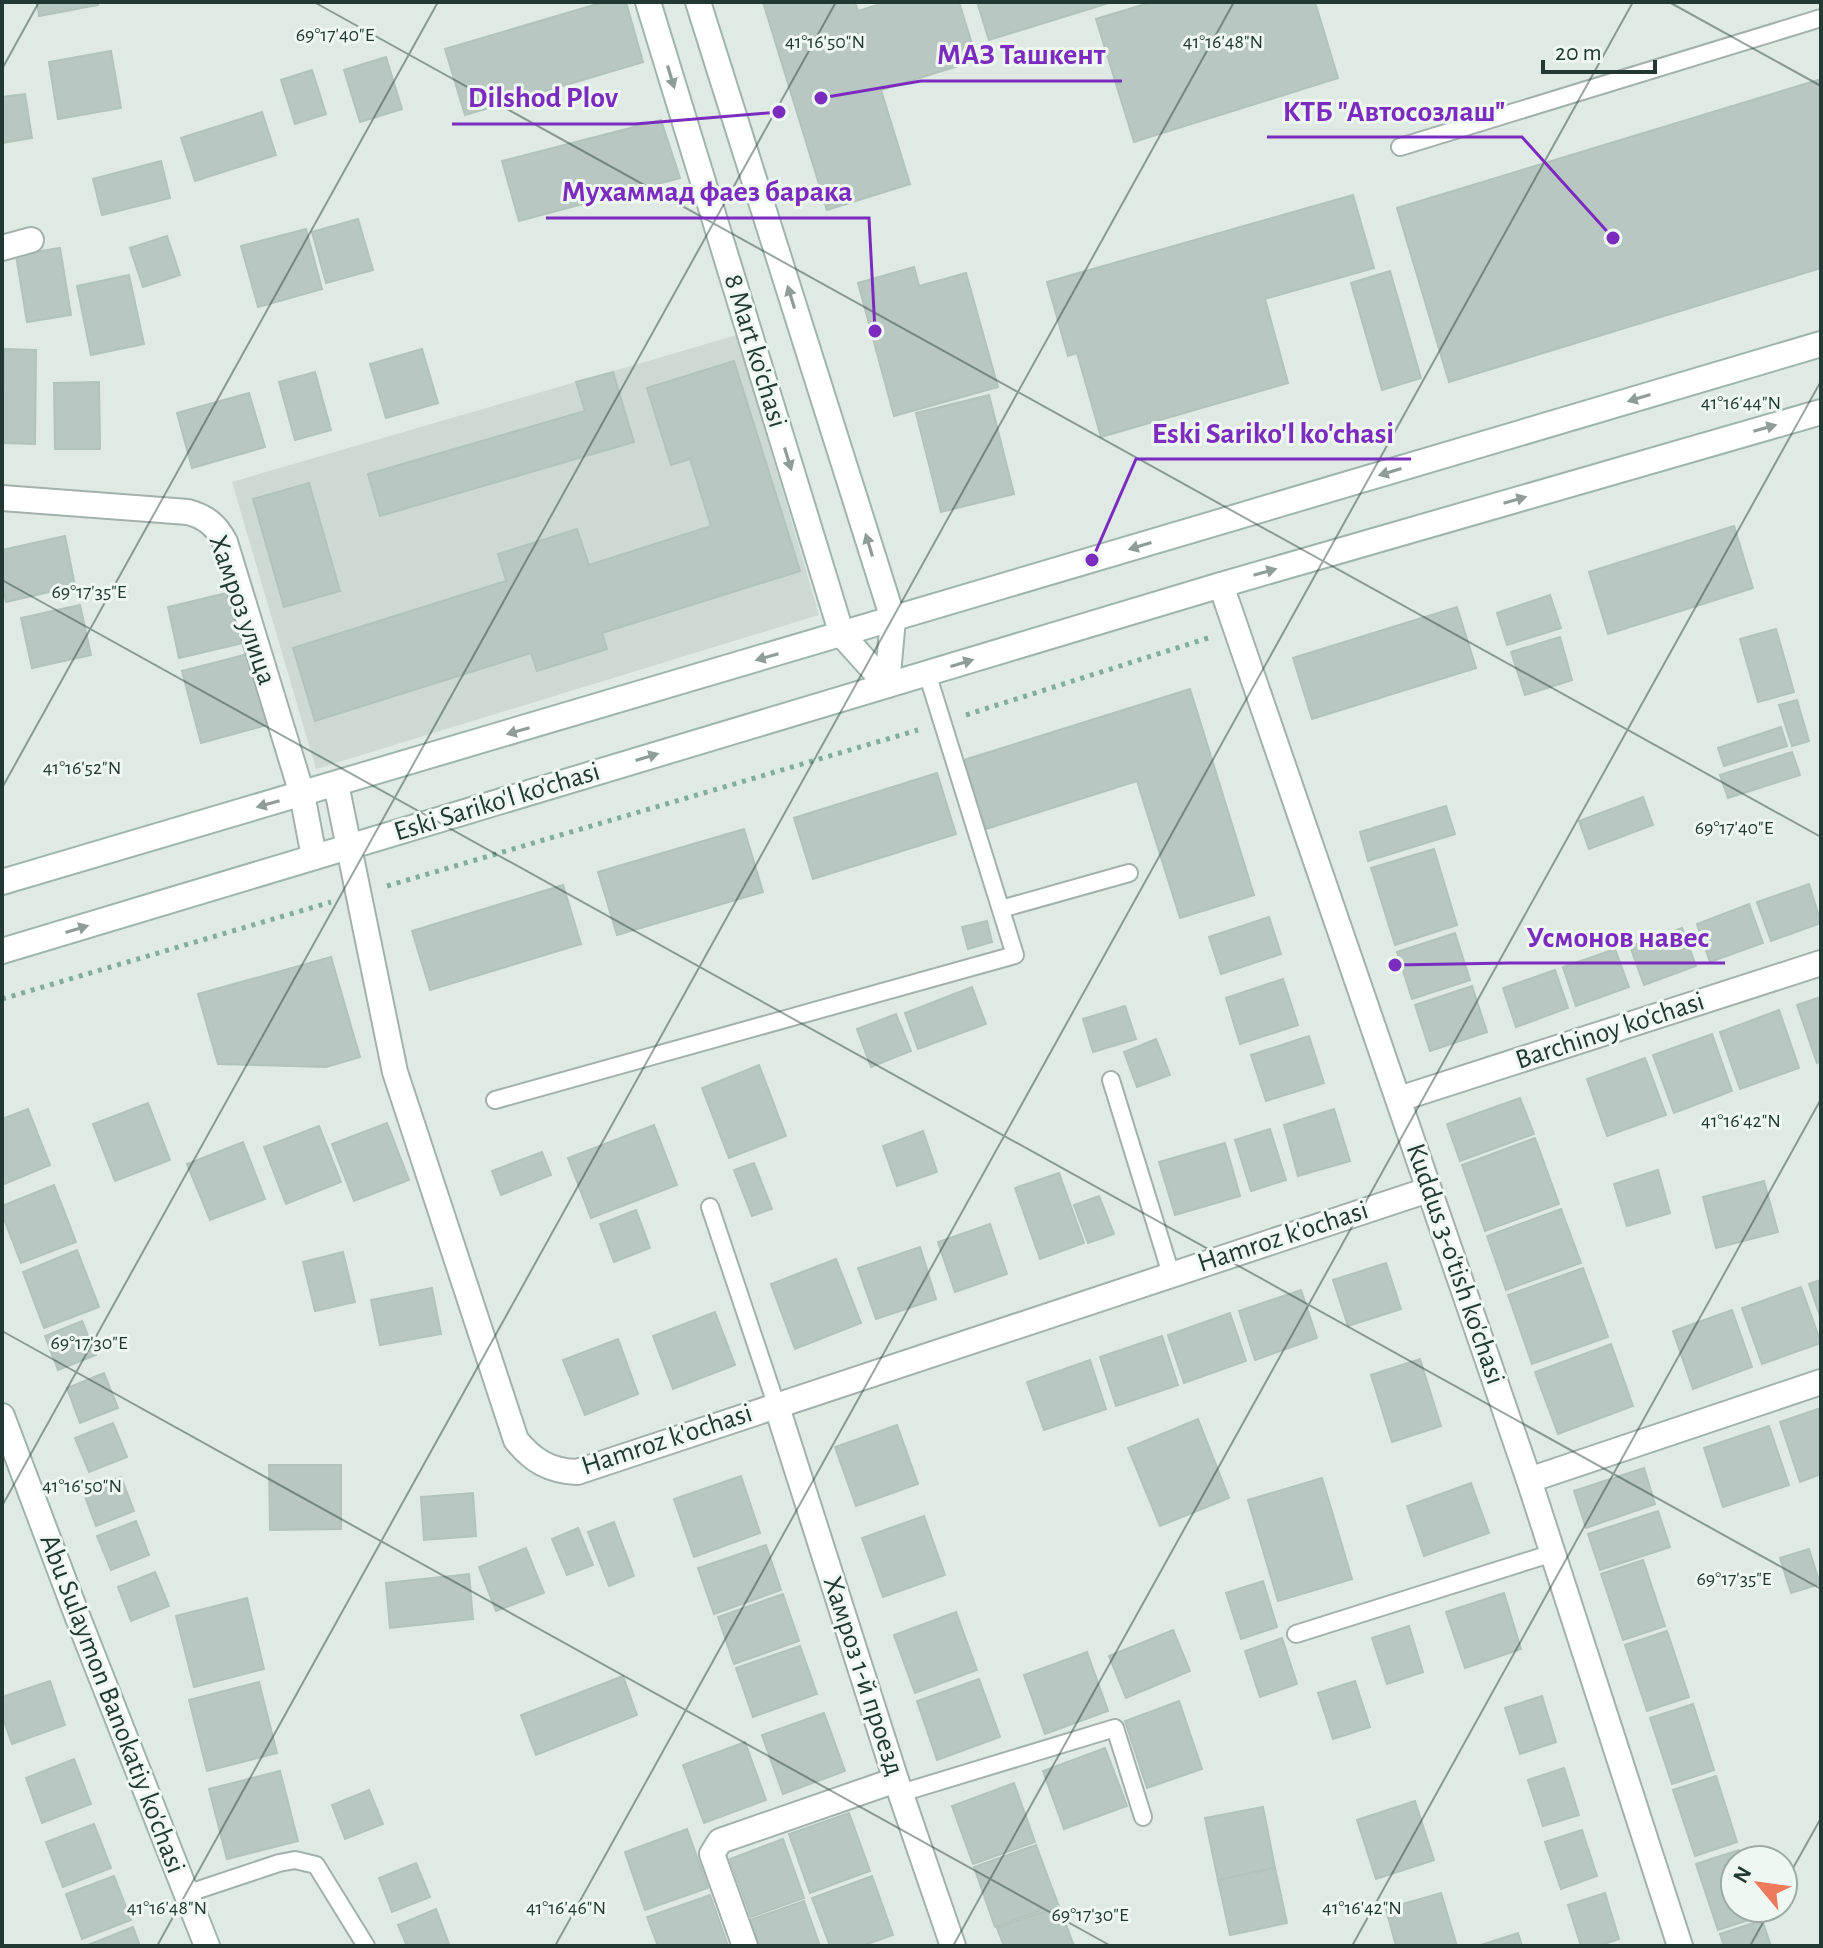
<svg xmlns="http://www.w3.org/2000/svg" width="1823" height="1948" font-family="'Alegreya Sans',sans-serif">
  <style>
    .built { fill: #cddad4 }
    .building { fill: #b8c7c1; stroke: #b2c3bc; stroke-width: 2 }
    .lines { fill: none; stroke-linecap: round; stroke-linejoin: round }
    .lane-casing { stroke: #a2b1ac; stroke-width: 20 }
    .street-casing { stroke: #a2b1ac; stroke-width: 28 }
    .secondary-casing { stroke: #9fb5ac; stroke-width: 28 }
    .path { stroke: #80ad9e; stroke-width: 5; stroke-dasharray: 4 6; stroke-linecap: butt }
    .lane { stroke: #fff; stroke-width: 16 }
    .street { stroke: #fff; stroke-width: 24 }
    .secondary { stroke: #fff; stroke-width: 24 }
    .oneway { fill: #909c98 }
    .ticks { fill: none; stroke: #213932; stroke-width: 2; stroke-opacity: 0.45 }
    .labels { text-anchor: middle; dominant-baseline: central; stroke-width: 6; stroke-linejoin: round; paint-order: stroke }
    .street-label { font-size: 28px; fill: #213932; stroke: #eff7f3 }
    .ticks-label { font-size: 20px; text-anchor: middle; fill: #213932; stroke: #eff7f3; stroke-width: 6; stroke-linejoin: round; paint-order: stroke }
    .leader { fill: none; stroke: #7b2cbf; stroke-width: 3 }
    .callout-dot { fill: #7b2cbf; stroke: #eff7f3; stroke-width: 3 }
    .callout-label { font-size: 30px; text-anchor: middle; font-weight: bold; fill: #7b2cbf; stroke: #eff7f3; stroke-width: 6; stroke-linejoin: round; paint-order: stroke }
  </style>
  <rect width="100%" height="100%" fill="#dfeae5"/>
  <!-- built -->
  <path class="built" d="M737,335L819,615L316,769L232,482Z"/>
  <!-- building -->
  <g class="building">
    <path d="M37,2H97L98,5L39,16Z"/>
    <path d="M604,2H626L643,62L465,115L445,49Z"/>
    <path d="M763,2H855L858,11L887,2H959L977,60L881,90L910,184L827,210Z"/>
    <path d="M977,2H1112L989,40Z"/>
    <path d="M1152,2H1315L1338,78L1134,142L1096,19Z"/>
    <path d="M111,51L121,108L58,119L49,62Z"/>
    <path d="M386,57L402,109L360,122L344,70Z"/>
    <path d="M312,70L326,114L295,124L281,80Z"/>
    <path d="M1821,79V268L1449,382L1397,208Z"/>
    <path d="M25,94L32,138L2,143V97Z"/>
    <path d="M262,112L276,155L195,181L181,138Z"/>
    <path d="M661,120L680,178L519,221L502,161Z"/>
    <path d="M161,161L170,198L102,215L93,179Z"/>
    <path d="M1353,195L1374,268L1265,299L1288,383L1101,437L1077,353L1068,356L1047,282Z"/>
    <path d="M358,219L373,270L326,283L312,232Z"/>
    <path d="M306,229L322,289L258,307L241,246Z"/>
    <path d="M167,236L180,275L143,287L130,248Z"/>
    <path d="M60,248L71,315L27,322L16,255Z"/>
    <path d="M914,267L919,286L966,273L998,387L894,416L858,283Z"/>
    <path d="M1390,271L1421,378L1382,390L1351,283Z"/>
    <path d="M129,275L144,344L91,355L77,286Z"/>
    <path d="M4,349L36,350L35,444L2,443Z"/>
    <path d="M422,349L438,403L386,418L370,364Z"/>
    <path d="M734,361L800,571L602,633L607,649L537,671L531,653L315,721L293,648L506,581L498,554L577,529L589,565L711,526L690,459L671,465L647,388Z"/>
    <path d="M315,372L331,430L295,440L279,382Z"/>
    <path d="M613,372L634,442L380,516L368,474L585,411L576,382Z"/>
    <path d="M99,382L100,449H55L54,383Z"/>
    <path d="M249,393L265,447L192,468L177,413Z"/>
    <path d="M989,395L1014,494L941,512L916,413Z"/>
    <path d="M309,483L340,591L284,607L253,499Z"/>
    <path d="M1734,526L1753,588L1608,634L1589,572Z"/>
    <path d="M65,536L75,586L6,602L2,585V550Z"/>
    <path d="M231,592L243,643L179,658L168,607Z"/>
    <path d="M1550,595L1561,628L1507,645L1497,613Z"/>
    <path d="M80,605L91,655L32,668L21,618Z"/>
    <path d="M1457,607L1476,668L1312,719L1293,658Z"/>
    <path d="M1776,629L1794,692L1758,702L1740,639Z"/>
    <path d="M1560,637L1572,680L1525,695L1511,652Z"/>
    <path d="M248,654L267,725L201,743L182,671Z"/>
    <path d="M1190,689L1254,895L1180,918L1137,781L986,829L964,760Z"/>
    <path d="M1797,700L1809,741L1792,746L1779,705Z"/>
    <path d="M1781,727L1787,746L1724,766L1718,748Z"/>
    <path d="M1792,752L1800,775L1728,798L1720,775Z"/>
    <path d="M937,773L956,834L813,879L794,818Z"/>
    <path d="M1643,797L1653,825L1589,849L1579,821Z"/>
    <path d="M1446,806L1455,834L1368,861L1360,832Z"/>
    <path d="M744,829L763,892L617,935L598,872Z"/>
    <path d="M1434,849L1457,925L1395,945L1371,868Z"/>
    <path d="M1809,884L1821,923L1771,941L1757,902Z"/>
    <path d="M563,885L581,944L430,990L412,931Z"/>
    <path d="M1749,904L1763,943L1710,962L1697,924Z"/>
    <path d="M1269,917L1281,954L1221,974L1209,937Z"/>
    <path d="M987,921L992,942L968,949L962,927Z"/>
    <path d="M1682,928L1696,966L1644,985L1630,946Z"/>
    <path d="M1455,933L1470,980L1412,999L1397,952Z"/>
    <path d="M1615,949L1629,987L1576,1006L1563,967Z"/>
    <path d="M331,957L360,1057L326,1067L218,1064L198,994Z"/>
    <path d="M1555,970L1568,1008L1516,1027L1503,988Z"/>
    <path d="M1283,979L1298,1025L1240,1044L1226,998Z"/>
    <path d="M1472,986L1487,1032L1430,1051L1415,1005Z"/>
    <path d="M972,987L986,1024L918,1049L905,1013Z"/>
    <path d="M1821,997V1061L1817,1063L1797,1005Z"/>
    <path d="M1125,1006L1136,1039L1093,1052L1083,1019Z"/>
    <path d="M1779,1010L1799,1068L1740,1089L1720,1032Z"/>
    <path d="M896,1014L911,1051L871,1067L857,1029Z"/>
    <path d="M1712,1034L1732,1091L1674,1113L1653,1055Z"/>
    <path d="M1309,1036L1324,1083L1266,1101L1251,1055Z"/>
    <path d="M1156,1039L1170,1075L1137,1087L1124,1052Z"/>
    <path d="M1645,1058L1666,1115L1607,1136L1587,1079Z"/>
    <path d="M759,1065L786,1136L729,1158L702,1088Z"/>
    <path d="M1520,1098L1534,1134L1460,1161L1447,1124Z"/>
    <path d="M148,1103L170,1160L115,1181L93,1124Z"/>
    <path d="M28,1109L50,1165L2,1185V1119Z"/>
    <path d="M1334,1109L1350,1161L1298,1176L1284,1125Z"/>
    <path d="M387,1123L409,1180L354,1201L332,1144Z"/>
    <path d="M654,1125L677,1185L591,1218L568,1158Z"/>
    <path d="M319,1126L341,1182L286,1204L264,1147Z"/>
    <path d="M1270,1129L1286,1180L1251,1191L1235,1140Z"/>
    <path d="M923,1131L937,1172L897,1186L883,1146Z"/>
    <path d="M1535,1138L1559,1204L1485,1231L1462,1165Z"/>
    <path d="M243,1142L265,1199L210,1220L187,1164Z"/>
    <path d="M1225,1143L1240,1196L1175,1215L1159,1162Z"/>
    <path d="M542,1152L551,1175L501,1195L492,1171Z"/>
    <path d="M754,1163L772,1209L752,1216L734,1170Z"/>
    <path d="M1658,1170L1670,1213L1627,1226L1614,1184Z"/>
    <path d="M1059,1173L1084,1243L1040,1259L1015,1188Z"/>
    <path d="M1764,1181L1778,1232L1716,1248L1703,1197Z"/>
    <path d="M54,1185L76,1242L21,1263L2,1214V1206Z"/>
    <path d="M1099,1196L1114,1234L1088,1243L1074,1205Z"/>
    <path d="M1561,1209L1581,1263L1506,1290L1487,1236Z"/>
    <path d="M636,1210L650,1248L614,1262L600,1224Z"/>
    <path d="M990,1224L1007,1274L955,1292L938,1242Z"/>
    <path d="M920,1247L936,1299L876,1319L858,1268Z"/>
    <path d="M77,1250L99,1307L44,1328L23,1272Z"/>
    <path d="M343,1252L355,1302L315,1311L303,1262Z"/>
    <path d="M836,1259L861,1323L795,1349L771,1284Z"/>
    <path d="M1386,1263L1401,1309L1348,1326L1333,1280Z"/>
    <path d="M1583,1268L1608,1337L1532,1364L1508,1295Z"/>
    <path d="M1821,1280V1319L1809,1284Z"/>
    <path d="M1801,1287L1821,1343L1762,1364L1742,1308Z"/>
    <path d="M432,1288L441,1334L380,1345L371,1300Z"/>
    <path d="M1301,1290L1317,1338L1255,1360L1239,1311Z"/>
    <path d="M1732,1310L1752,1367L1693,1389L1673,1331Z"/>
    <path d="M715,1312L735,1365L673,1389L653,1336Z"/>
    <path d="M1230,1313L1246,1361L1184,1383L1168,1335Z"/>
    <path d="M82,1321L96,1355L58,1370L45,1336Z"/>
    <path d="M1162,1336L1178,1385L1116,1406L1100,1357Z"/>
    <path d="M618,1339L638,1394L585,1415L563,1360Z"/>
    <path d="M1611,1344L1633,1406L1558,1434L1535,1372Z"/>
    <path d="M1420,1359L1441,1426L1392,1442L1371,1375Z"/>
    <path d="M1090,1360L1106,1409L1044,1430L1027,1382Z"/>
    <path d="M104,1373L118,1408L80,1423L67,1388Z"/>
    <path d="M1821,1408V1474L1800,1482L1780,1422Z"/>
    <path d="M1198,1419L1229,1498L1160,1526L1128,1448Z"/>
    <path d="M113,1423L127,1457L89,1472L75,1438Z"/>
    <path d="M897,1425L918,1484L856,1506L835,1447Z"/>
    <path d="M1769,1426L1789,1485L1723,1507L1704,1448Z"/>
    <path d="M269,1465H341V1529L270,1530Z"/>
    <path d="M1644,1468L1655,1504L1586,1528L1574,1491Z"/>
    <path d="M741,1476L760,1533L694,1557L674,1499Z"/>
    <path d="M121,1477L134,1511L96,1526L83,1491Z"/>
    <path d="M1322,1478L1352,1579L1278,1601L1248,1500Z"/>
    <path d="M1471,1483L1489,1533L1424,1556L1407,1506Z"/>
    <path d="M473,1493L476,1536L424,1540L421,1497Z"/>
    <path d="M1658,1511L1670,1547L1600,1570L1588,1534Z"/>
    <path d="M924,1516L945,1575L883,1597L862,1538Z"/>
    <path d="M136,1521L149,1555L111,1570L97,1536Z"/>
    <path d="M614,1522L634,1576L609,1586L588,1532Z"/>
    <path d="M578,1528L593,1565L567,1575L552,1539Z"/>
    <path d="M766,1545L781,1590L714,1614L698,1568Z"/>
    <path d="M526,1548L544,1593L496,1611L479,1567Z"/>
    <path d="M1809,1549L1820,1584L1791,1593L1780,1558Z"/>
    <path d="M1643,1560L1665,1626L1623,1640L1601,1574Z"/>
    <path d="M155,1572L169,1606L131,1621L118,1587Z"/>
    <path d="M469,1574L473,1619L390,1628L386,1583Z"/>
    <path d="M1263,1581L1277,1627L1241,1639L1226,1593Z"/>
    <path d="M1504,1593L1521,1649L1465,1668L1446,1612Z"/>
    <path d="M783,1594L799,1641L734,1664L718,1617Z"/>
    <path d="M247,1598L264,1669L194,1687L176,1616Z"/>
    <path d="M956,1612L977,1670L915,1693L894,1635Z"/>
    <path d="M1409,1626L1423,1672L1387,1684L1372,1638Z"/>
    <path d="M1173,1630L1190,1671L1126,1698L1109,1656Z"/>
    <path d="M1667,1631L1689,1697L1647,1711L1625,1645Z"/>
    <path d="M1282,1638L1297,1684L1260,1697L1245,1651Z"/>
    <path d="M800,1646L817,1694L753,1717L736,1668Z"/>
    <path d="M1087,1652L1108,1711L1045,1734L1024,1675Z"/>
    <path d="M623,1676L637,1715L536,1755L521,1715Z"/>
    <path d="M979,1679L1000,1737L937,1760L917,1701Z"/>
    <path d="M50,1681L65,1725L12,1744L2,1715V1697Z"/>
    <path d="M1355,1681L1370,1727L1333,1739L1318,1693Z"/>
    <path d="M259,1682L277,1753L207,1771L189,1700Z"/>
    <path d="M1542,1696L1556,1742L1520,1754L1505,1708Z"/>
    <path d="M1179,1701L1202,1769L1147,1788L1125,1721Z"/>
    <path d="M1693,1704L1714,1770L1672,1784L1650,1718Z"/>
    <path d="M824,1713L845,1771L783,1794L762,1735Z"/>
    <path d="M745,1742L766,1800L704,1823L683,1765Z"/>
    <path d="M1105,1748L1127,1806L1064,1829L1043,1771Z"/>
    <path d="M74,1759L91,1804L42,1823L26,1778Z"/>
    <path d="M1564,1768L1579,1815L1543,1826L1528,1780Z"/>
    <path d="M280,1771L298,1841L227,1859L209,1789Z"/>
    <path d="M1716,1776L1737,1842L1695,1856L1673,1790Z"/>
    <path d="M1014,1783L1035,1842L973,1864L952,1806Z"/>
    <path d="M369,1790L383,1824L345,1839L332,1805Z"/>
    <path d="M1415,1801L1434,1860L1376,1879L1357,1820Z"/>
    <path d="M1263,1807L1275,1868L1218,1880L1205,1818Z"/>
    <path d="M849,1813L870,1871L810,1893L789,1834Z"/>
    <path d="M94,1824L111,1868L63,1887L46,1842Z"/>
    <path d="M687,1829L708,1888L645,1910L625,1852Z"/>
    <path d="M1582,1830L1597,1876L1561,1889L1545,1842Z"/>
    <path d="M783,1839L804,1898L751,1917L730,1859Z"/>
    <path d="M1036,1845L1058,1904L995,1927L974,1867Z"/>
    <path d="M1739,1850L1742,1860H1735V1908H1758L1761,1916L1718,1930L1696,1864Z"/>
    <path d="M416,1863L430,1897L392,1912L379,1878Z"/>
    <path d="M1275,1868L1287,1923L1230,1935L1218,1880Z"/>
    <path d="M114,1876L131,1920L82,1939L66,1894Z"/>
    <path d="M872,1876L893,1935L862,1946H830L812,1898Z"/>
    <path d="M1441,1893L1457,1946H1396L1386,1909Z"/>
    <path d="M1605,1893L1619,1939L1598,1946H1581L1568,1905Z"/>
    <path d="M710,1895L728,1946H658L647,1917Z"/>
    <path d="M804,1901L820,1946H760L750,1920Z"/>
    <path d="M1059,1906L1074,1946H1004L997,1928Z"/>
    <path d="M436,1909L449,1944L443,1946H407L398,1925Z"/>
    <path d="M1762,1920L1771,1946H1724L1720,1934Z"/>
    <path d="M133,1927L140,1946H88V1945Z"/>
    <path d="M1518,1933L1522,1946H1482L1481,1945Z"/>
  </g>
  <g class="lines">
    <defs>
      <g id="lane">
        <path d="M1400,147L1821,18"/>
        <path d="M1001,909L1129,873"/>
        <path d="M1111,1080L1171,1274"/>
        <path d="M495,1100L1015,955L927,673"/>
        <path d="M710,1207L776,1404"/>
        <path d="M1296,1634L1553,1553"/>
        <path d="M901,1793L1115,1728L1143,1817"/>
        <path d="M186,1894L279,1863L295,1860L316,1865L366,1946"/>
      </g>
      <g id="street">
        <path d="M2,248L31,240"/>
        <path d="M2,498L188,512C206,517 216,525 225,542L302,794L314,857"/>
        <path d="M1221,585L1529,1480L1680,1946"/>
        <path d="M336,784L395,1072L516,1440C533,1461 550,1471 577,1472L1428,1190"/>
        <path d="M1399,1099L1821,963"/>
        <path d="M776,1404L896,1780L953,1946"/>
        <path d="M1529,1480L1821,1382"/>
        <path d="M745,1946L712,1854L720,1841L896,1780"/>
      </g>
      <g id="secondary">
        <path d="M648,2L842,635L887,685"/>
        <path d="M698,2L893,619L887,685"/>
        <path d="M2,882L1821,344"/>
        <path d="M2,951L1221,585L1821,412"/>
        <path d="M2,1416L78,1618L207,1946"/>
      </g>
    </defs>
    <!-- lane casing -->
    <use href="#lane" class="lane-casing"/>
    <!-- street casing -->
    <use href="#street" class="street-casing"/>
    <!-- secondary casing -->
    <use href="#secondary" class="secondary-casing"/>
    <!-- path -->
    <g class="path">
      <path d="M966,715L1208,638"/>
      <path d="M387,886L918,730"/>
      <path d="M2,999L331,902"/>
    </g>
    <!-- lane -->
    <use href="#lane" class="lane"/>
    <!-- street -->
    <use href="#street" class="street"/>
    <!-- secondary -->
    <use href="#secondary" class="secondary"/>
  </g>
  <!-- one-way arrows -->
  <defs><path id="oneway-solid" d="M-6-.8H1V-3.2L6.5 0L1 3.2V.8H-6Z" transform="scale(2)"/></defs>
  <g class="oneway">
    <use href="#oneway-solid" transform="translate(671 77) rotate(73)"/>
    <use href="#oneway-solid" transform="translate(791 297) rotate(-107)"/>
    <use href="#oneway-solid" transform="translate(1639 398) rotate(163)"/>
    <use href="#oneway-solid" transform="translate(1765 428) rotate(-16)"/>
    <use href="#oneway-solid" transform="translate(788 459) rotate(73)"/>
    <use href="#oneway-solid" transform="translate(1390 472) rotate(163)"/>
    <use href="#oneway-solid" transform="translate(1515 500) rotate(-16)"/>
    <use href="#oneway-solid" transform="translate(869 545) rotate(-107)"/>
    <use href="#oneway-solid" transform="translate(1140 546) rotate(163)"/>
    <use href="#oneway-solid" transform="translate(1265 572) rotate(-16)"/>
    <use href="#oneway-solid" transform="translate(767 657) rotate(164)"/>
    <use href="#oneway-solid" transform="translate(962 663) rotate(-17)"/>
    <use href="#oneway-solid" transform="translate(518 731) rotate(164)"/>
    <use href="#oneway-solid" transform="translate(647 757) rotate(-17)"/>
    <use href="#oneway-solid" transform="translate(268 804) rotate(164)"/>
    <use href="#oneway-solid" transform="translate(77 929) rotate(-17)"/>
  </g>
  <!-- ticks -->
  <path class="ticks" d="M314,2L1821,837M1669,2L1821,86M2,69L39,2M2,580L1821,1589M2,788L438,2M2,1331L1111,1946M2,1506L836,2M1783,1886L1821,1818M157,1946L1234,2M555,1946L1633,2M953,1946L1821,381M1352,1946L1821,1099M1750,1946L1771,1908"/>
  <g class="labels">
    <!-- street labels -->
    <g class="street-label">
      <text transform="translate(755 351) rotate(73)">8 Mart ko'chasi</text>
      <text transform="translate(242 610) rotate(71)">Хамроз улица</text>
      <text transform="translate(497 802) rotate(-17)">Eski Sariko'l ko'chasi</text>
      <text transform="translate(1610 1031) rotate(-18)">Barchinoy ko'chasi</text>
      <text transform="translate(1283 1237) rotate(-18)">Hamroz k'ochasi</text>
      <text transform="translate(1455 1264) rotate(71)">Kuddus 3-o'tish ko'chasi</text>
      <text transform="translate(667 1440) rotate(-18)">Hamroz k'ochasi</text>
      <text transform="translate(863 1676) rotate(72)">Хамроз 1-й проезд</text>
      <text transform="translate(112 1704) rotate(69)">Abu Sulaymon Banokatiy ko'chasi</text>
    </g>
  </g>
  <g class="ticks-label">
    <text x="335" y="41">69°17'40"E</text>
    <text x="825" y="48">41°16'50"N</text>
    <text x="1223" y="48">41°16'48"N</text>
    <text x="1741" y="409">41°16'44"N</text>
    <text x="89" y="598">69°17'35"E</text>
    <text x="82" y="774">41°16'52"N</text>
    <text x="1734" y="834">69°17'40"E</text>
    <text x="1741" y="1127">41°16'42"N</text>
    <text x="89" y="1349">69°17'30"E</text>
    <text x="82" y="1492">41°16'50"N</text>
    <text x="1734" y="1585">69°17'35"E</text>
    <text x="167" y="1914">41°16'48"N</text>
    <text x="566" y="1914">41°16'46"N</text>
    <text x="1362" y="1914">41°16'42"N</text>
    <text x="1090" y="1921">69°17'30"E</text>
  </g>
  <!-- callouts -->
  <path class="leader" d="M821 98L921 81H1122M779 112L635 124H452M1613 238L1522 137H1267M875 331L869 218H546M1092 560L1136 459H1411M1395 965L1510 963H1725"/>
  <g class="callout-dot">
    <circle cx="821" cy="98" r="8"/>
    <circle cx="779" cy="112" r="8"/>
    <circle cx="1613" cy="238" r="8"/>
    <circle cx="875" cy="331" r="8"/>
    <circle cx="1092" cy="560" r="8"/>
    <circle cx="1395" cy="965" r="8"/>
  </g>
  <g class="callout-label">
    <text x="1021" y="64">МАЗ Ташкент</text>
    <text x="543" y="107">Dilshod Plov</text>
    <text x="1394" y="121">КТБ "Автосозлаш"</text>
    <text x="707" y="201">Мухаммад фаез барака</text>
    <text x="1273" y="443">Eski Sariko'l ko'chasi</text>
    <text x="1618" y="947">Усмонов навес</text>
  </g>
  <!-- border -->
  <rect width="1823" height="1948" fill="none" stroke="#213932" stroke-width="8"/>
  <!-- north arrow -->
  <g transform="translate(1759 1884) rotate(299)"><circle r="38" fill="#eff7f3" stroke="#9daba6" stroke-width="2"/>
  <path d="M0-6L14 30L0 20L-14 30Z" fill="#ed7a5a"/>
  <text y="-12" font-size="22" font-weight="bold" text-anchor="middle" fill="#213932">N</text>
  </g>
  <!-- scale -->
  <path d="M1543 60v12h112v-12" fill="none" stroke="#213932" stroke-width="4"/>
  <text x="1555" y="60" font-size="24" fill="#213932" stroke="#eff7f3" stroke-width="6" paint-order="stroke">20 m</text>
</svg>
